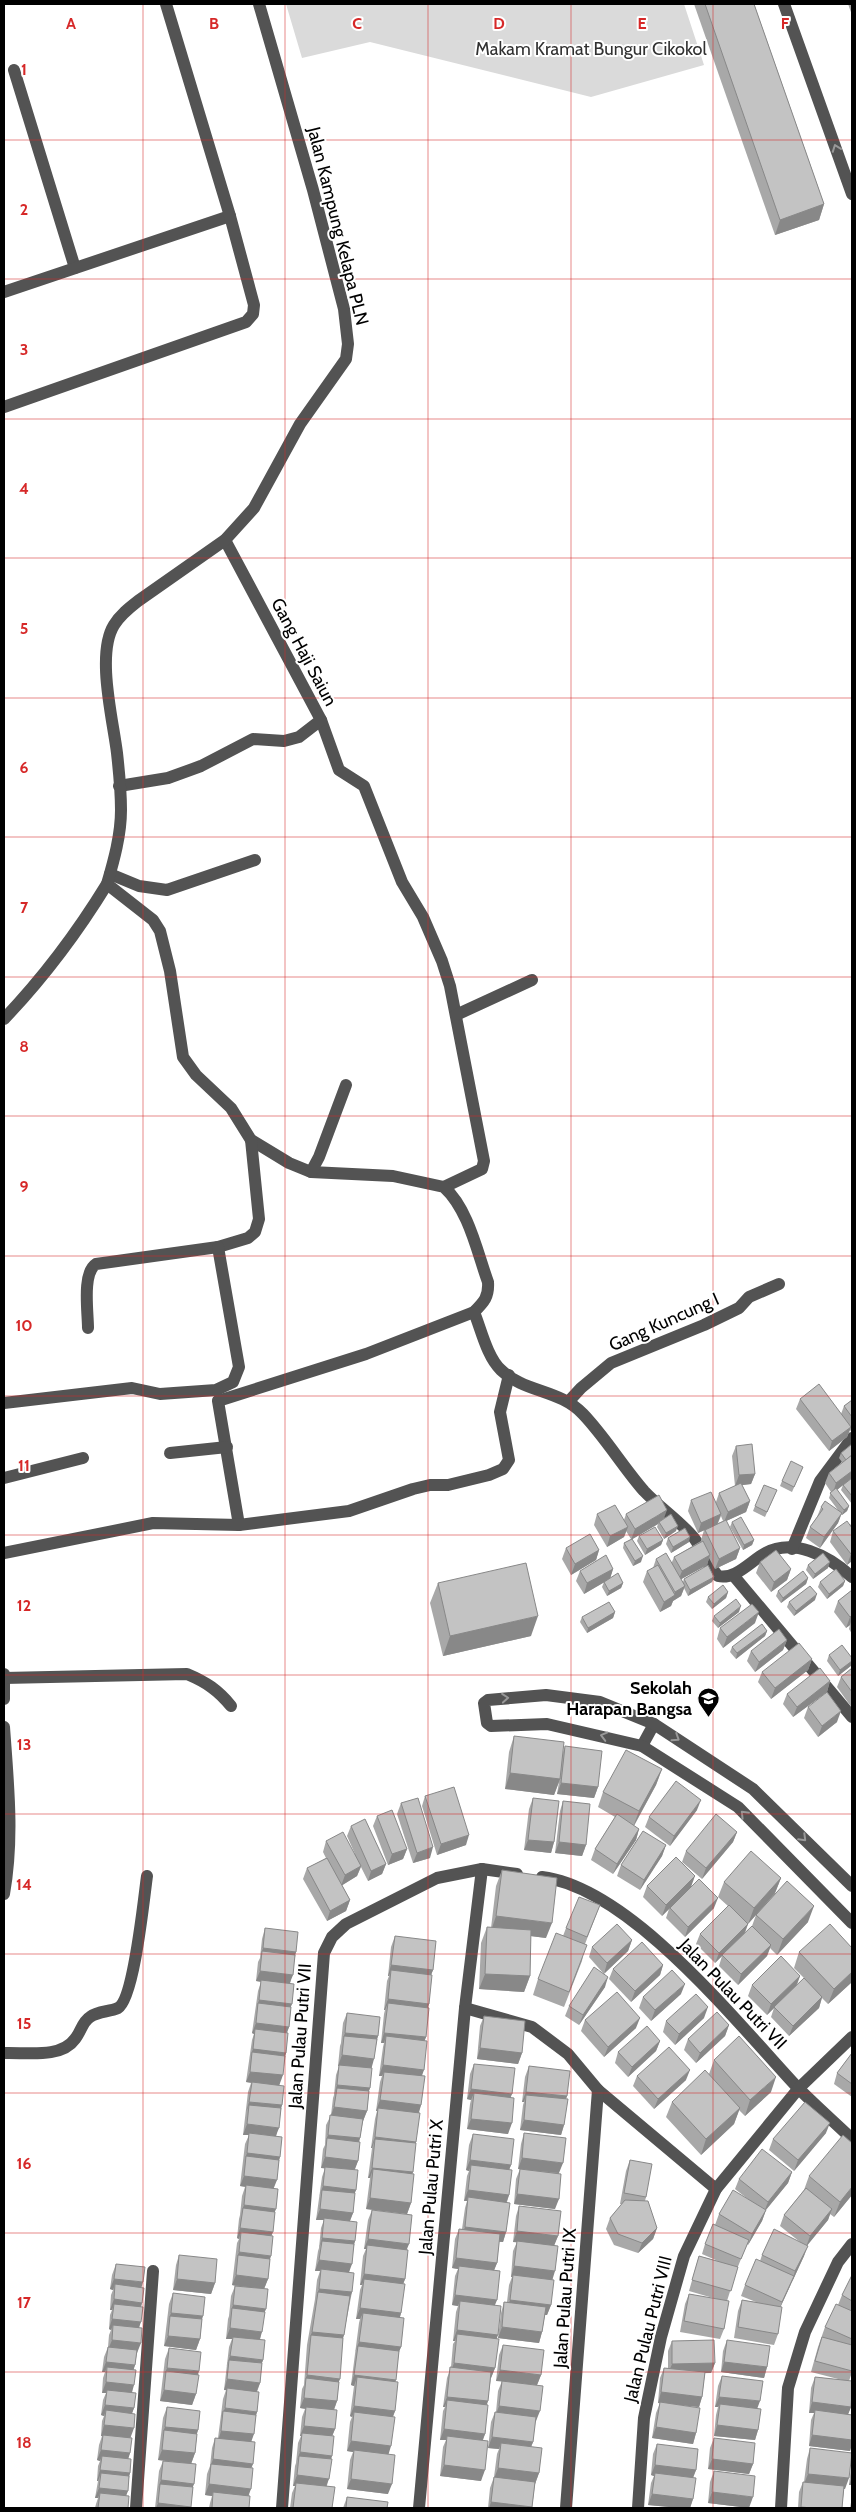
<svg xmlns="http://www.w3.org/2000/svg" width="856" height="2512" font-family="Cabin,sans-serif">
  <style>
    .green { fill: #dadada }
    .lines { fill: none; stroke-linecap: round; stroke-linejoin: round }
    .minor { stroke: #535353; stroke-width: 12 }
    .wall { fill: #a8a8a8; fill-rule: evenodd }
    .shaded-wall { fill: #888 }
    .building { fill: #c3c3c3; stroke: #888 }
    .oneway { stroke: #989898 }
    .grid { fill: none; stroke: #d62828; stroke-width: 1; stroke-opacity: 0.55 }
    .labels { text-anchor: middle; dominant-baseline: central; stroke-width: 4; stroke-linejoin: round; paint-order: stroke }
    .park-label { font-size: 18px; fill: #313131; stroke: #fff }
    .street-label { font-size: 18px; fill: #000; stroke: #fff }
    .poi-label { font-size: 18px; font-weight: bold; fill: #000; stroke: #fff; text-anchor: end }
    .grid-label { font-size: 16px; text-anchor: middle; font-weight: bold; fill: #d62828; stroke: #fff; stroke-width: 4; stroke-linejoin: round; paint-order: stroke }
  </style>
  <rect width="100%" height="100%" fill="#fff"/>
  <!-- green -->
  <path class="green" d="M286,4H684L704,65L591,97L370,42L302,58Z"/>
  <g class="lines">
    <!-- minor -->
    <g class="minor">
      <path d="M784,4L852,194"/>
      <path d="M14,70L75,268"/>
      <path d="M4,292L230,216"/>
      <path d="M4,407L246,322L253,314L254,305L230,216L166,4"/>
      <path d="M321,720L339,770L364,786L402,882L423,917L442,961L450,986L484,1161L482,1169L444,1187"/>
      <path d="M119,786L168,778L201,766L253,739L284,741L299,737L321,720L225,540"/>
      <path d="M110,874L139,886L167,890L255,860"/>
      <path d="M107,884L153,920L160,931L170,971L183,1057L196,1075L231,1108L251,1140L289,1163L311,1172L393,1176L444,1187C469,1210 477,1252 488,1282C489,1297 484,1302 474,1312L366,1354L218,1401L239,1525"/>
      <path d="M456,1015L532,980"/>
      <path d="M4,1019C44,977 77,933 107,884C114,860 121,835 121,810C121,791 119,771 117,753C113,720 96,654 114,625C120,615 129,608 138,601L225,540L254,508L300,424L346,359L348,344L344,309L313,190L259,4"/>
      <path d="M311,1172L319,1157L346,1085"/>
      <path d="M474,1312C481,1329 487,1357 501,1370C525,1393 559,1389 583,1414C605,1437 623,1467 644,1491C660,1508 679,1520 694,1538C703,1550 708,1565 718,1576C734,1580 749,1563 762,1555C792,1536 829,1556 852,1577"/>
      <path d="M88,1328C88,1312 82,1273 96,1264L218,1247L248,1238L255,1232L259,1219L251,1140"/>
      <path d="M569,1401L581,1388L611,1363L704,1325L739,1308L749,1297L779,1284"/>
      <path d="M4,1403L132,1388L160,1394L216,1390L233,1382L239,1367L218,1247"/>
      <path d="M170,1453L227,1447"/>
      <path d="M4,1478L83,1458"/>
      <path d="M792,1549L820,1481L852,1438"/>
      <path d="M4,1553L153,1523L239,1525L349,1511L413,1489L430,1485H448L489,1475L503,1469L509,1460L500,1412L509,1375"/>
      <path d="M733,1575L852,1717"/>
      <path d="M4,1674V1699"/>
      <path d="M4,1678L187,1674C206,1682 218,1690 231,1706"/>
      <path d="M4,1727C8,1783 14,1838 4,1894"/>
      <path d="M642,1746L654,1724"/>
      <path d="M542,1877C631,1888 738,2024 797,2087C815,2105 834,2122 852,2139"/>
      <path d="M852,1886L753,1789L654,1724L600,1702L546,1695L488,1700L484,1703L487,1723L491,1726L547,1724L642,1746L738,1807L852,1923"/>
      <path d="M465,2008L532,2027L568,2054L598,2090L716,2189"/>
      <path d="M4,2053C25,2052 61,2059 75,2039C81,2032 82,2022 90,2017C98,2011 109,2012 118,2008C134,1999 144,1897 147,1876"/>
      <path d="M136,2508L153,2271"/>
      <path d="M282,2508L324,1953L332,1937L346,1924L437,1878L482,1869L517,1874"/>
      <path d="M419,2508L465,2008L482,1869"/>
      <path d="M566,2508L598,2090"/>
      <path d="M638,2508L644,2418L661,2337L684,2256L716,2189L799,2088L852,2037"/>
      <path d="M781,2508L788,2388L805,2332L838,2262L852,2244"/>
    </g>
  </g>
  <!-- wall -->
  <g class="wall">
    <path d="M694,4H754L824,204L819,220L775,235Z"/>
    <path d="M848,4H852V15Z"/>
    <path d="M800,1399L841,1414L844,1406L852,1400V1433L850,1430L847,1437L829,1451L796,1409Z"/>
    <path d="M852,1444V1504L841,1490L843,1485L837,1490L849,1506L847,1511L842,1515L841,1514L838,1523L820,1548L806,1538L810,1527L817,1517L821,1507L838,1510L829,1498L831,1492L825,1483L829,1473L842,1462L839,1458L841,1453Z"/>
    <path d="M736,1446L755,1474L751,1484L742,1485L750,1501L746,1512L726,1521L740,1548L736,1559L715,1569L709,1558L707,1565L681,1579L683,1582L684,1579L714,1577L712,1582L688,1596L684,1588L681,1596L673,1601L671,1606L660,1612L643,1582L647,1571L653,1568L656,1559L672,1562L674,1557L701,1541V1540L704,1530L698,1533L688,1511L691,1500L716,1502L719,1493L735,1486L732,1456ZM721,1516L723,1521L718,1523Z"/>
    <path d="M803,1467L792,1492L780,1486L782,1481Z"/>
    <path d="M777,1490L765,1517L753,1511L755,1506Z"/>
    <path d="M597,1514L624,1520L626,1514L664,1519L676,1531L664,1539L657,1527L658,1524L632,1539L641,1562L633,1566L623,1548L624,1543L631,1539L626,1531L624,1537L607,1547L594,1525Z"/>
    <path d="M732,1522L754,1540L752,1545L743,1550L730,1527Z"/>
    <path d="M852,1523V1561L847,1565L830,1542L833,1531L850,1525Z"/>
    <path d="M639,1536L663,1540L661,1545L645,1555L637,1541Z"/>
    <path d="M668,1538L689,1542L671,1553L666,1544Z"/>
    <path d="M566,1548L599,1550L596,1560L571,1575L562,1559Z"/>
    <path d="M760,1562L791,1569L787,1580L771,1592L756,1573Z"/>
    <path d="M808,1565L828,1568L813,1579L806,1570Z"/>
    <path d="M613,1569L610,1578L623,1583L621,1588L607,1596L602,1587L604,1582L584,1594L576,1581L580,1571Z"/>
    <path d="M808,1578L806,1584L781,1603L776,1596L778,1591Z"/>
    <path d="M845,1581L843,1586L827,1599L818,1587L820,1582Z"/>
    <path d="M438,1583L531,1636L443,1656L430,1603Z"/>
    <path d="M852,1590V1634L849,1629L850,1625L846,1628L834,1612L838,1601Z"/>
    <path d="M728,1592L726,1598L712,1609L706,1602L708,1597Z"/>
    <path d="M815,1600L794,1616L787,1607L789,1602Z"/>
    <path d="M615,1612L613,1618L587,1633L580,1622L582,1617Z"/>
    <path d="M739,1612L718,1628L712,1621L714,1616Z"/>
    <path d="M755,1623L723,1648L717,1639L720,1628Z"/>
    <path d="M767,1631L765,1636L736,1659L730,1652L732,1647Z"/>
    <path d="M787,1640L783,1650L755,1672L747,1661L751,1651Z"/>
    <path d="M829,1655L852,1658V1665L838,1676L827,1661Z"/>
    <path d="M812,1659L808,1670L771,1699L758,1682L762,1672Z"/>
    <path d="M852,1668V1708L837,1687L841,1677Z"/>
    <path d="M830,1681L827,1692L793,1717L783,1704L787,1694Z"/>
    <path d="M808,1707L837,1722L818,1737L804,1718Z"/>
    <path d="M514,1736L562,1755L565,1746L598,1787L594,1798L557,1794L559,1782L554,1795L505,1789L509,1752Z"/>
    <path d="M662,1769L656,1785L634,1826L639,1829L636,1840L613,1874L591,1860L595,1849L615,1817L598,1807L603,1792Z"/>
    <path d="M425,1796L466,1845L437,1855L422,1806Z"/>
    <path d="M533,1798L554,1842L551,1853L524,1850L529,1809Z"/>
    <path d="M563,1801L586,1845L582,1856L555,1853L560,1811Z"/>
    <path d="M401,1803L430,1858L413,1863L397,1814Z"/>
    <path d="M697,1810L670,1846L645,1827L649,1817Z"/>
    <path d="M377,1816L407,1849L403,1859L388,1865L373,1826Z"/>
    <path d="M351,1826L386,1864L382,1874L368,1881L361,1867L357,1876L342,1885L350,1900L346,1911L327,1921L303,1879L307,1868L326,1858L323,1852L326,1841L355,1854L347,1836Z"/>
    <path d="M737,1832L733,1842L702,1879L682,1862L686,1851Z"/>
    <path d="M666,1845L662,1856L640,1890L617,1876L621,1865Z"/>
    <path d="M502,1870L546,1938L531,1936L530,1976L524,1992L479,1989L481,1943L487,1927L491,1928L496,1886Z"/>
    <path d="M781,1878L775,1893L808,1922L777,1955L770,1948L767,1956L738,1985L719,1966L722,1956L715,1963L696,1944L700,1934L728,1906L718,1897L724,1882ZM756,1915L752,1926L745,1933L748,1924Z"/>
    <path d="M647,1886H692L714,1908L685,1937L666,1918L669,1909L662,1916L643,1897Z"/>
    <path d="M600,1905L585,1944L582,1961L564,2007L533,1995L538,1979L563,1936L566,1928Z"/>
    <path d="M265,1928L296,1952L290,1984L291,2007L289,2027L287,2033L286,2053L279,2085L282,2105L276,2137L280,2157L273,2189L275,2212L271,2236L268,2279L264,2289V2312L260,2340L263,2360L262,2363L260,2383L257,2392V2412L251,2442V2468L249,2496V2508H209L210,2503L212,2496L205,2495L207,2474L210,2466L212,2448L215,2438H218L223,2399L226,2390H224L229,2347L232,2339H226L228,2319L229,2316L231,2296L235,2286L232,2285L237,2243L239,2239L237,2238L239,2219L240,2215L242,2196L245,2187L240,2186L245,2144L249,2135H243L248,2092L251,2083L246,2082L252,2040L254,2034L252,2033L258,1991L261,1982L256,1981L258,1962L260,1958L262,1939Z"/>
    <path d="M395,1936L433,1970L431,1975L426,2037L424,2041L422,2076L421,2105L418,2113L412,2174L411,2203L407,2214L366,2209L370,2178H368L372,2148H371L375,2119L377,2111H376L380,2082L382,2076H379L383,2047L384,2043H381L384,2014L385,2010H384L387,1981L389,1976H388L391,1947Z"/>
    <path d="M632,1940L628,1951L604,1973L605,1987L579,2025L565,2016L569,2006L603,1973L589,1957L592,1947Z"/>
    <path d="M852,1948V1982L828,2004L822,1998L819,2008L789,2036L771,2017L774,2008L767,2015L748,1996L752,1985L800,1976L797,1985L804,1978L794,1968L799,1952Z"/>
    <path d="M663,1965L660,1975L631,2002L609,1979L613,1969Z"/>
    <path d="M681,1994L651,2021L639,2008L643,1997Z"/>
    <path d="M347,2013L378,2036L371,2068L370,2088L369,2091L367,2111L363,2121L359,2142L358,2161L354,2170L356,2190L354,2193L353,2213L350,2221L355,2241L349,2272L352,2292L343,2338L337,2401L334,2410L335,2429L332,2436L331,2459L327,2486L332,2508H290L292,2493L295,2486H293L295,2466L296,2463L298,2443L301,2436H300L302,2417L305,2409L300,2408L302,2389L304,2385L307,2345L315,2299L317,2280L320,2271H315L318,2251L319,2248L321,2228L324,2220H316L322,2177L325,2168H321L323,2149L325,2145L326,2125L331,2115L333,2098L334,2095L336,2075L339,2066H338L340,2046L341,2043L343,2023Z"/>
    <path d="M484,2016L522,2053L518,2064L477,2059L480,2026Z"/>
    <path d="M704,2018L675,2045L663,2032L666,2021Z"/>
    <path d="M585,2020L636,2028L604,2057L581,2031Z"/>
    <path d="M729,2025L725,2036L696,2063L684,2050L688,2039Z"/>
    <path d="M660,2041L656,2051L628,2077L615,2063L618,2052Z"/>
    <path d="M852,2053V2097L834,2084L837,2073Z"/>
    <path d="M714,2060L771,2092L745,2116L739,2110L734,2124L701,2155L666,2117L672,2102L709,2074Z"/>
    <path d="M474,2064L511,2098L508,2134L467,2129L470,2104L471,2100L467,2099L470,2074Z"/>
    <path d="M529,2066L567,2096L566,2099L564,2125L561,2135L520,2130L523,2105L524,2102H522L525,2077Z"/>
    <path d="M637,2076L686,2080L654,2109L633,2086Z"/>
    <path d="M524,2133L559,2173L555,2209L514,2204L516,2179L520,2169H518L521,2144Z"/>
    <path d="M826,2133L794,2171L769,2150L773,2139Z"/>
    <path d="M473,2134L511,2165L509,2170V2195L507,2202L506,2232L503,2242H499L497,2263L494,2270L495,2305L497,2339L495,2368L491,2378L487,2405L485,2434L483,2440L481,2481L440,2476L443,2447L446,2440H440L443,2411L445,2407H443L447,2378L451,2367L453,2344L455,2341H453L456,2312L458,2306L452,2305L455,2276L458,2269L452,2268L455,2239L459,2229H462L465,2208L467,2201H464L467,2176L469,2171L466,2170L469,2145Z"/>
    <path d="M630,2160L646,2197L645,2201L657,2228L653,2239L638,2253L614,2245L606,2229L610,2218L622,2204H620L626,2171Z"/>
    <path d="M792,2172L788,2183L766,2210L762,2221L748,2245L747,2244L737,2269L727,2301L724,2329L720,2339L680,2332L685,2304L689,2294L720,2300L689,2291L699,2256L718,2261L702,2254L705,2244L715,2225L719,2214L749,2200L735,2189L739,2179Z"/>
    <path d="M809,2176L852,2195L834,2217L830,2214L828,2220L807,2245L804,2256L781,2306L778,2334L774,2345L734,2338L738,2311L742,2300L756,2302L741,2296L745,2285L760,2261L762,2255L800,2242L780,2226L784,2215L804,2190Z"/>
    <path d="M519,2206L558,2236L554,2245L551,2305L547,2315H545L542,2332L539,2343L498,2338L501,2313L504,2302H507L509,2285L512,2277H511L513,2251L517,2242H513L516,2216Z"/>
    <path d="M372,2210L407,2250L405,2279L403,2284L401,2313L400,2317L401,2347L399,2351L395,2381V2411L393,2417L388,2454V2494L347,2489L350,2460L353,2452L347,2451L350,2422L352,2417L350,2416L354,2386L351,2385L359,2323L360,2319H356L360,2290L362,2285H360L363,2256L366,2249H364L368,2220Z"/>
    <path d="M179,2255L215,2283L211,2294L173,2290L176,2265Z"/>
    <path d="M116,2264L141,2287L142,2303L141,2307L137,2353L135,2365L133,2370L132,2393L134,2408L132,2413L130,2438V2453L128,2458L130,2473L126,2496L128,2508H95L96,2504L98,2498H95L98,2481H97L98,2466L100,2461L97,2460L99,2445L102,2436H101L102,2421L104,2416L101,2415L103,2400L106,2393H102L103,2378L105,2372H102L104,2357L108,2347L109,2335L111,2330L109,2329L110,2315L112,2310H110L111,2295L113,2290L110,2289L112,2275Z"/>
    <path d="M852,2275V2372L849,2381L851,2407L848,2414L852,2415V2444L850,2451L809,2446L811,2420L814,2413H809L811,2388L815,2377L842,2380L811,2372L818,2347L825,2327L838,2305L842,2295Z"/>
    <path d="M173,2293L202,2319L200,2339L196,2350L164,2346L169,2304Z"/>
    <path d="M727,2340L767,2367L764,2378L721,2372L723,2351Z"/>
    <path d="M672,2341L715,2363L711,2373H705L702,2397L699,2407L673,2404L696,2433L693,2444L652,2438L656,2413L660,2403H658L660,2378L664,2368H668V2351Z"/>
    <path d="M503,2345L541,2375L537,2385L536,2421H535L533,2442L531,2447L539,2473L535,2484L532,2508H488L490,2488L494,2477L497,2454L499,2449L488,2448L491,2422L495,2412H496L498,2391L502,2381H496L499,2355Z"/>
    <path d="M169,2348L196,2394L192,2405L160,2401L165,2359Z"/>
    <path d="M722,2376L758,2409V2430L755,2440L714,2436L716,2415L718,2407H715L718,2386Z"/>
    <path d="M167,2407L198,2430L197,2434L195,2453L191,2464L193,2487L190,2508H155L159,2471L163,2461L188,2463L158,2460L163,2418Z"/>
    <path d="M714,2438L753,2464L749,2474L708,2469L710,2448Z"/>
    <path d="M657,2444L696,2470L693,2478V2499L690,2508H680L648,2505L651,2483L654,2476L651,2475L653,2454Z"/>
    <path d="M810,2448L845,2489H844L842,2508H798L799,2492L803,2482H804L807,2459Z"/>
    <path d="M852,2459V2485H849Z"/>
    <path d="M714,2471L749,2508L708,2503L710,2482Z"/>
    <path d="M852,2496V2508H850L852,2497Z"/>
    <path d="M347,2497L387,2508H343Z"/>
  </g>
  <!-- shaded-wall -->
  <g class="shaded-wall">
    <path d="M824,204L819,220L775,235L780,220Z"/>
    <path d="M851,1427L847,1437L829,1451L832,1441Z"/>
    <path d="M852,1471V1478L833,1493L836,1483Z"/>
    <path d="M755,1474L751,1484L735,1486L739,1475Z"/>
    <path d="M750,1501L746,1512L724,1522L728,1512Z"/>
    <path d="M849,1506L847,1511L842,1515L844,1510Z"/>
    <path d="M667,1510L663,1521L659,1522L658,1524L631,1540L635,1529Z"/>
    <path d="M842,1513L838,1523L820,1548L824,1537Z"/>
    <path d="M721,1514L717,1525L698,1533L701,1523Z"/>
    <path d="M678,1526L676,1531L664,1539L666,1533Z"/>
    <path d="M628,1527L624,1537L607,1547L610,1536Z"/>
    <path d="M690,1537L689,1542L671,1553L673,1547Z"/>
    <path d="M663,1540L661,1545L645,1555L647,1549Z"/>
    <path d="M754,1540L752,1545L743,1550L744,1545Z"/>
    <path d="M740,1548L736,1559L715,1569L719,1559Z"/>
    <path d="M599,1550L596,1560L571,1575L575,1564Z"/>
    <path d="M852,1553V1561L847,1565L851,1554Z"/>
    <path d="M710,1555L707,1565L678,1581L682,1571Z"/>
    <path d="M643,1556L641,1562L633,1566L635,1561Z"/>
    <path d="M830,1562L828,1568L813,1579L815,1574Z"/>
    <path d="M613,1569L610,1579L584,1594L587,1583Z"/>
    <path d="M791,1569L787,1580L771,1592L774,1582Z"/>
    <path d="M714,1577L712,1582L688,1596L690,1590Z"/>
    <path d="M808,1578L806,1584L781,1603L783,1598Z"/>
    <path d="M845,1581L843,1586L827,1599L829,1594Z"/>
    <path d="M623,1583L621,1588L607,1596L609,1591Z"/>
    <path d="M685,1586L681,1596L673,1601L671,1606L660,1612L664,1602L673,1596L675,1592Z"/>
    <path d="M728,1592L726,1598L712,1609L714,1604Z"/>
    <path d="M817,1594L815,1600L794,1616L796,1611Z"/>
    <path d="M741,1606L739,1612L718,1628L720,1623Z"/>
    <path d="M615,1612L613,1618L587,1633L588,1628Z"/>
    <path d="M759,1612L755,1623L723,1648L727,1637Z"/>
    <path d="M852,1615V1619L850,1625L846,1628L850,1617Z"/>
    <path d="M538,1616L531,1636L443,1656L450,1636Z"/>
    <path d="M767,1631L765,1636L736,1659L737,1653Z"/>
    <path d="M787,1640L783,1650L755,1672L759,1662Z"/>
    <path d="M812,1659L808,1670L771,1699L775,1688Z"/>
    <path d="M852,1661V1665L838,1676L840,1670Z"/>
    <path d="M830,1681L827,1692L793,1717L797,1707Z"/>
    <path d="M841,1711L837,1722L818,1737L822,1726Z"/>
    <path d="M662,1769L656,1785L633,1827L639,1811Z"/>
    <path d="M510,1773L560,1779L554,1795L505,1789Z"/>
    <path d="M561,1783L598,1787L594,1798L557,1794Z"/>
    <path d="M701,1800L697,1810L670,1846L674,1836Z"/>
    <path d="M639,1829L636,1840L613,1874L617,1864Z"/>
    <path d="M737,1832L733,1842L702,1879L706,1868Z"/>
    <path d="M469,1835L466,1845L437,1855L441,1844Z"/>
    <path d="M528,1840L554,1842L551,1853L524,1850Z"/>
    <path d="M559,1842L586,1845L582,1856L555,1853Z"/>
    <path d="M666,1845L662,1856L640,1890L644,1880Z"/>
    <path d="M433,1847L430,1858L413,1863L417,1853Z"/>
    <path d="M407,1849L403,1859L388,1865L392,1854Z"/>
    <path d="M386,1864L382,1874L368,1881L371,1871Z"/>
    <path d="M361,1866L357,1876L341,1886L345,1875Z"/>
    <path d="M695,1876L691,1887L662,1916L666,1905Z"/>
    <path d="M781,1878L775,1893L748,1924L754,1908Z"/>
    <path d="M718,1898L714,1908L685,1937L688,1927Z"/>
    <path d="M350,1900L346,1911L327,1921L330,1911Z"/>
    <path d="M814,1906L808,1922L777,1955L783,1939Z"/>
    <path d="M496,1916L552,1923L546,1938L491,1931Z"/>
    <path d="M748,1924L744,1934L715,1963L719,1953Z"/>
    <path d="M632,1940L628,1951L604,1974L607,1963Z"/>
    <path d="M771,1945L767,1956L738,1985L741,1974Z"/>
    <path d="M263,1948L296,1952L292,1962L262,1951L260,1958Z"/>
    <path d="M391,1965L433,1970L429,1980L391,1970L389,1976H388Z"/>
    <path d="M663,1965L660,1975L631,2002L635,1991Z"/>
    <path d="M260,1971L293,1975L289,1985L256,1981Z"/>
    <path d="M852,1972V1982L828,2004L834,1989Z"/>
    <path d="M485,1974L530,1976L524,1992L479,1989Z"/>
    <path d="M800,1976L796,1986L767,2015L771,2004Z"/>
    <path d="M608,1977L605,1987L579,2025L583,2015Z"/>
    <path d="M685,1984L681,1994L651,2021L655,2010Z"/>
    <path d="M822,1997L819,2008L789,2036L793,2026Z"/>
    <path d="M388,1999L429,2004L425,2015L388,2003L385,2010H384Z"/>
    <path d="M259,2000L292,2004L288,2014L258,2003L256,2010Z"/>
    <path d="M708,2007L704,2018L675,2045L679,2034Z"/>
    <path d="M640,2018L636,2028L604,2057L608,2047Z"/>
    <path d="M256,2023L289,2027L285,2037L255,2029L254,2034L252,2033Z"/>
    <path d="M729,2025L725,2036L696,2063L700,2053Z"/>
    <path d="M345,2033L378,2036L374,2047L344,2036L341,2043Z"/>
    <path d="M384,2033L426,2037L422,2048L386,2036L384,2043H381Z"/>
    <path d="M660,2041L656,2051L628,2077L632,2067Z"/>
    <path d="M480,2048L522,2053L518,2064L477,2059Z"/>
    <path d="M253,2049L286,2053L282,2063L252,2052L249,2059Z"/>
    <path d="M342,2055L374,2059L371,2070L338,2066Z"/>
    <path d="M383,2065L424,2070L420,2081L384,2072L382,2076H379Z"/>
    <path d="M690,2070L686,2080L654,2109L658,2099Z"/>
    <path d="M250,2072L283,2075L279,2086L246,2082Z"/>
    <path d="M776,2077L771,2092L745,2116L750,2100Z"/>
    <path d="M337,2085L370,2088L366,2098L337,2088L334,2095Z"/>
    <path d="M471,2089L512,2094L508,2104L474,2093L471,2100L467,2099Z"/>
    <path d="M526,2092L567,2096L563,2107L526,2095L524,2102H522Z"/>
    <path d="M380,2100L421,2105L418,2116L378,2108L377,2111H376Z"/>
    <path d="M249,2102L282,2105L278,2116L249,2105L246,2112Z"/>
    <path d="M334,2107L367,2111L363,2121L330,2118Z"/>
    <path d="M740,2108L734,2124L701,2155L706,2139Z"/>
    <path d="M471,2119L512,2123L508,2134L467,2129Z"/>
    <path d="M524,2120L564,2125L561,2135L520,2130Z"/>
    <path d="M830,2123L826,2133L794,2171L798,2160Z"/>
    <path d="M247,2124L279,2128L275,2138L249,2133V2135H243Z"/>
    <path d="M328,2135L360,2138L357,2149L327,2138L324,2145Z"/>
    <path d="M375,2137L416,2142L412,2153L375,2139L372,2148H371Z"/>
    <path d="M247,2153L280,2157L276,2167L246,2156L243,2164Z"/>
    <path d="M325,2157L358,2161L354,2172L321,2168Z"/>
    <path d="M522,2158L563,2163L559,2173L518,2169Z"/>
    <path d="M470,2160L511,2165L507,2175L471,2165L469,2171L466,2170Z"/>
    <path d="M372,2168L413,2172L409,2183L373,2169L370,2178H368Z"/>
    <path d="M792,2172L788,2183L764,2212L768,2202Z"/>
    <path d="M244,2176L277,2180L273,2190L240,2186Z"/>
    <path d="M323,2186L356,2190L352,2201L322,2190L319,2197Z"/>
    <path d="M852,2187V2195L834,2217L840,2202Z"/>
    <path d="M468,2190L509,2195L505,2206L468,2197L467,2201H464Z"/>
    <path d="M517,2194L559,2199L555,2209L514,2204Z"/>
    <path d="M370,2198L411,2203L407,2214L366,2209Z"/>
    <path d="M244,2205L276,2209L272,2219L243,2208L240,2215Z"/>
    <path d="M320,2209L353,2213L349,2223L324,2218V2220H316Z"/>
    <path d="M832,2209L828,2220L806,2247L810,2236Z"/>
    <path d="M766,2210L762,2221L748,2245L752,2234Z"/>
    <path d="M465,2227L506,2232L503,2242L461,2237Z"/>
    <path d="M240,2228L273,2232L269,2242L241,2232L239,2239L237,2238Z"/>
    <path d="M657,2228L653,2239L638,2253L642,2243Z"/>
    <path d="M517,2231L558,2236L554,2246L513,2242Z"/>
    <path d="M322,2238L355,2241L351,2252L322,2241L319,2248Z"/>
    <path d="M368,2239L409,2244L405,2254L367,2245L366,2249H364Z"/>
    <path d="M808,2246L804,2256L792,2282L795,2271Z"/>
    <path d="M239,2252L271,2256L268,2266L238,2255L235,2262Z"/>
    <path d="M456,2258L497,2263L493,2273L459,2266L458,2269L452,2268Z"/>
    <path d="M319,2260L352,2264L348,2275L321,2269L320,2271H315Z"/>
    <path d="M514,2266L555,2271L552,2281L513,2275L512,2277H511Z"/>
    <path d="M364,2274L405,2279L401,2290L364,2279L362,2285H360Z"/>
    <path d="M236,2275L268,2279L264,2289L232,2285Z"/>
    <path d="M794,2276L790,2286L778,2312L782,2302Z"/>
    <path d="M114,2279L143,2282L140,2293L115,2284L113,2290L110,2289Z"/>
    <path d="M177,2279L215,2283L211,2294L173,2290Z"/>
    <path d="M319,2289L352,2292L348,2303L318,2292L315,2299Z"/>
    <path d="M455,2295L497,2300L493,2310L460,2301L458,2306L452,2305Z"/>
    <path d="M114,2299L142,2303L139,2313L114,2304L112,2310H110Z"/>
    <path d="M510,2300L551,2305L547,2315L506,2311Z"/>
    <path d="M233,2305L266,2309L262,2319L232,2308L229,2316Z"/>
    <path d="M360,2308L401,2313L398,2324L363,2313L360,2319H356Z"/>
    <path d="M171,2313L203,2316L200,2327L170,2316L167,2323Z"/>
    <path d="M112,2319L141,2322L137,2333L113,2325L111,2330L109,2329Z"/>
    <path d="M502,2327L542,2332L539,2343L498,2338Z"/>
    <path d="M230,2328L262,2332L259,2342L233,2337L232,2339H226Z"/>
    <path d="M457,2330L498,2335L494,2346L457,2334L455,2341H453Z"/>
    <path d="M312,2332L344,2335L341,2345L311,2335L308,2342Z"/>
    <path d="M168,2336L200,2339L196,2350L164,2346Z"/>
    <path d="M112,2340L141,2343L137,2353L108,2350Z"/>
    <path d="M359,2342L401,2347L397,2357L358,2346L355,2352Z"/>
    <path d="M230,2356L263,2360L259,2371L229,2360L226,2367Z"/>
    <path d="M106,2362L135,2365L132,2375L107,2367L105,2372H102Z"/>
    <path d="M724,2362L767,2367L764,2378L721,2372Z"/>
    <path d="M454,2363L495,2368L491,2378L450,2374Z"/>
    <path d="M715,2363L711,2373L668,2374L672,2364Z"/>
    <path d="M167,2368L199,2371L196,2382L166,2371L163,2378Z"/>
    <path d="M500,2370L541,2375L537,2385L496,2381Z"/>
    <path d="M307,2375L340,2379L336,2389L306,2378L303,2385Z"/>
    <path d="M354,2375L396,2380L392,2390L357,2377L354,2386L351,2385Z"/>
    <path d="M227,2379L260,2383L256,2393L224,2390Z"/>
    <path d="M106,2382L134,2385L131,2396L107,2390L106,2393H102Z"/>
    <path d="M164,2390L196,2394L192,2405L160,2401Z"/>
    <path d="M661,2392L702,2397L699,2407L658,2403Z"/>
    <path d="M447,2397L488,2401L484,2412L447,2400L445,2407H443Z"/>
    <path d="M719,2397L760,2401L756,2412L720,2404L718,2407H715Z"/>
    <path d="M304,2398L337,2401L333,2412L300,2408Z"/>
    <path d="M812,2402L851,2407L847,2417L815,2410L814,2413H809Z"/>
    <path d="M105,2405L134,2408L130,2419L106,2410L104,2416L101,2415Z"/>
    <path d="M354,2406L395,2411L391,2421L354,2412L352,2417L350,2416Z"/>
    <path d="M499,2406L540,2411L536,2421L495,2417Z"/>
    <path d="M225,2408L257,2412L253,2422L223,2411L221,2418Z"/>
    <path d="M104,2425L134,2428L130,2439L101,2436Z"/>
    <path d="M717,2425L758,2430L755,2440L714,2436Z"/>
    <path d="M304,2426L335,2429L331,2439L302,2433L301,2436H300Z"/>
    <path d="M165,2427L198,2430L194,2441L164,2430L161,2437Z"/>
    <path d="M656,2427L696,2433L693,2444L652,2438Z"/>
    <path d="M444,2429L485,2434L481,2444L447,2436L446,2440H440Z"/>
    <path d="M221,2431L254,2434L250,2445L218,2441Z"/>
    <path d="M812,2435L852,2440V2444L850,2451L809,2446Z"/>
    <path d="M492,2437L533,2442L529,2452L501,2443L499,2449L488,2448Z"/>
    <path d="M351,2441L391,2446L388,2456L354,2450L353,2452L347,2451Z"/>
    <path d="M101,2450L130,2453L127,2463L102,2456L100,2461L97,2460Z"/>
    <path d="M162,2450L195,2453L191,2464L158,2460Z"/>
    <path d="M300,2452L332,2456L329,2467L299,2456L296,2463Z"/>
    <path d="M213,2459L253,2464L249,2474L210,2468Z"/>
    <path d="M712,2459L753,2464L749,2474L708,2469Z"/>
    <path d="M444,2465L485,2470L481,2481L440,2476Z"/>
    <path d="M655,2465L696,2470L692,2480L655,2473L654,2476L651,2475Z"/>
    <path d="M498,2468L539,2473L535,2484L494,2479Z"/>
    <path d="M100,2470L130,2473L126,2484L101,2473L98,2481H97Z"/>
    <path d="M808,2474L849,2478L845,2489L804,2484Z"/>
    <path d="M297,2475L329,2479L325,2489L296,2483L295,2486H293Z"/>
    <path d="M852,2477V2485H849Z"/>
    <path d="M351,2479L392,2484L388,2494L347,2489Z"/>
    <path d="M161,2480L194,2484L190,2495L160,2484L157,2491Z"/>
    <path d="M209,2484L251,2489L247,2499L213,2492L212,2496L205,2495Z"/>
    <path d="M99,2488L128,2491L124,2501L100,2493L98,2498H95Z"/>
    <path d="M712,2492L753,2497L749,2508L708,2503Z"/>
    <path d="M652,2494L693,2499L690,2508H680L648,2505Z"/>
    <path d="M491,2502L532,2507V2508H489Z"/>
    <path d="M158,2503L191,2507L190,2508H156Z"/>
  </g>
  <!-- building -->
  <g class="building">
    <path d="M705,4H754L824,204L780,220Z"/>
    <path d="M819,1384L851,1427L832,1441L800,1399Z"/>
    <path d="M852,1400V1417L844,1406Z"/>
    <path d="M752,1444L755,1474L739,1475L736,1446Z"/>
    <path d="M852,1444V1455L846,1460L841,1453Z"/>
    <path d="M852,1455V1471L836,1483L829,1473Z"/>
    <path d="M791,1461L803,1467L794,1487L782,1481Z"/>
    <path d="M852,1478V1496L843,1485Z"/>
    <path d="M741,1483L750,1501L728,1512L719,1493Z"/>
    <path d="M764,1485L777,1490L767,1512L755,1506Z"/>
    <path d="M836,1488L849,1506L844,1510L830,1493Z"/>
    <path d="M711,1492L721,1514L701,1523L691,1500Z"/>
    <path d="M659,1495L667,1510L635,1529L626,1514Z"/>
    <path d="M825,1501L842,1513L824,1537L810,1527L823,1509L821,1507Z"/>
    <path d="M615,1505L628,1527L610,1536L597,1514Z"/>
    <path d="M671,1514L678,1526L666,1533L659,1522Z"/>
    <path d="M741,1517L754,1540L744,1545L732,1522Z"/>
    <path d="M726,1520L740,1548L719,1559L705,1530Z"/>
    <path d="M847,1521L852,1528V1553L851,1554L833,1531Z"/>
    <path d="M655,1527L663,1540L647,1549L639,1536Z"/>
    <path d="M685,1528L690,1537L673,1547L668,1538Z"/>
    <path d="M590,1534L599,1550L575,1564L566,1548Z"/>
    <path d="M632,1539L643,1556L635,1561L624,1543Z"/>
    <path d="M703,1541L710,1555L682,1571L674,1557Z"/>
    <path d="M776,1550L791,1569L774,1582L760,1562Z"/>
    <path d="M666,1553L685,1586L675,1592L656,1559Z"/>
    <path d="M823,1553L830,1562L815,1574L808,1565Z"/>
    <path d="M606,1555L613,1569L587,1583L580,1571Z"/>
    <path d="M526,1563L538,1616L450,1636L438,1583Z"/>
    <path d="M658,1565L675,1595L664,1602L647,1571Z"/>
    <path d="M708,1565L714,1577L690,1590L684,1579Z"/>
    <path d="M836,1569L845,1581L829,1594L820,1582Z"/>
    <path d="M803,1571L808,1578L783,1598L778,1591Z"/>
    <path d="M618,1573L623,1583L609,1591L604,1582Z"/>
    <path d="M723,1585L728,1592L714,1604L708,1597Z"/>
    <path d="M810,1586L817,1594L796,1611L789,1602Z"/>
    <path d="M852,1590V1615L850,1617L838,1601Z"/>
    <path d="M736,1599L741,1606L720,1623L714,1616Z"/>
    <path d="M609,1602L615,1612L588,1628L582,1617Z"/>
    <path d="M752,1604L759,1612L727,1637L720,1628Z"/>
    <path d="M762,1624L767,1631L737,1653L732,1647Z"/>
    <path d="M779,1629L787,1640L759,1662L751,1651Z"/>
    <path d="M799,1643L812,1659L775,1688L762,1672Z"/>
    <path d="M842,1645L852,1658V1661L840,1670L829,1655Z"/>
    <path d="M820,1668L830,1681L797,1707L787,1694Z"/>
    <path d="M852,1668V1692L841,1677Z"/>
    <path d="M827,1692L841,1711L822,1726L808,1707Z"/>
    <path d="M514,1736L564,1742L560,1779L510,1773Z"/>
    <path d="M565,1746L602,1751L598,1787L561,1783Z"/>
    <path d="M626,1750L662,1769L639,1811L603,1792Z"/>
    <path d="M676,1781L701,1800L674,1836L649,1817Z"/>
    <path d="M454,1787L469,1835L441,1844L425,1796Z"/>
    <path d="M418,1798L433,1847L417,1853L401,1803Z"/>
    <path d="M533,1798L559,1801L554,1842L528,1840Z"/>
    <path d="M563,1801L590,1804L586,1845L559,1842Z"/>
    <path d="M392,1810L407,1849L392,1854L377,1816Z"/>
    <path d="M617,1814L639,1829L617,1864L595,1849Z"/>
    <path d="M716,1814L737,1832L706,1868L686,1851Z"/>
    <path d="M365,1819L386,1864L371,1871L351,1826Z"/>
    <path d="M643,1831L666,1845L644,1880L621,1865Z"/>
    <path d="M343,1832L361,1866L345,1875L326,1841Z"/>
    <path d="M751,1851L781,1878L754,1908L724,1882Z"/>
    <path d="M676,1857L695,1876L666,1905L647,1886Z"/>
    <path d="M327,1858L350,1900L330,1911L307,1868Z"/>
    <path d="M502,1870L557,1878L552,1923L496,1916Z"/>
    <path d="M699,1879L718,1898L688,1927L670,1908Z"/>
    <path d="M787,1881L814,1906L783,1939L756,1915Z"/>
    <path d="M579,1897L600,1905L587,1937L566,1928Z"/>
    <path d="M729,1905L748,1924L719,1953L700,1934Z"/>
    <path d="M617,1924L632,1940L607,1963L592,1947Z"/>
    <path d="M830,1924L852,1948V1972L834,1989L799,1952Z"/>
    <path d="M752,1926L771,1945L741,1974L722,1955Z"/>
    <path d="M487,1927L531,1930L530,1976L485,1974Z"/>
    <path d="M265,1928L298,1932L296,1952L263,1948Z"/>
    <path d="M556,1933L587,1945L569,1992L538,1979Z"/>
    <path d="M395,1936L436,1941L433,1970L391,1965Z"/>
    <path d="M642,1942L663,1965L635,1991L613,1969Z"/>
    <path d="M262,1951L295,1955L293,1975L260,1971Z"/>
    <path d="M781,1956L800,1976L771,2004L752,1985Z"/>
    <path d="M594,1967L608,1977L583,2015L569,2006Z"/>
    <path d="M391,1970L432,1975L429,2004L388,1999Z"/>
    <path d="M672,1970L685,1984L655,2010L643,1997Z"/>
    <path d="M804,1978L822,1997L793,2026L774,2007Z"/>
    <path d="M261,1980L294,1984L292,2004L259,2000Z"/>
    <path d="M617,1992L640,2018L608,2047L585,2020Z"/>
    <path d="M696,1994L708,2007L679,2034L666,2021Z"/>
    <path d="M258,2003L291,2007L289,2027L256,2023Z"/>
    <path d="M388,2003L429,2008L426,2037L384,2033Z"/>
    <path d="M717,2012L729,2025L700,2053L688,2039Z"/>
    <path d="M347,2013L380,2017L378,2036L345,2033Z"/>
    <path d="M484,2016L525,2021L522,2053L480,2048Z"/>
    <path d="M647,2026L660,2041L632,2067L618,2052Z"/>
    <path d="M255,2029L288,2033L286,2053L253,2049Z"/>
    <path d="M344,2036L377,2039L374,2059L342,2055Z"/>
    <path d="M386,2036L427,2041L424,2070L383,2065Z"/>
    <path d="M739,2036L776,2077L750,2100L714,2060Z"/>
    <path d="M669,2047L690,2070L658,2099L637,2076Z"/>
    <path d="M252,2052L285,2056L283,2075L250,2072Z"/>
    <path d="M852,2053V2084L837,2073Z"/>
    <path d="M474,2064L515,2068L512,2094L471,2089Z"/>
    <path d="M339,2065L372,2068L370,2088L337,2085Z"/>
    <path d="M529,2066L570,2071L567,2096L526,2092Z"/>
    <path d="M705,2070L740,2108L706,2139L672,2102Z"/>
    <path d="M384,2072L425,2076L421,2105L380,2100Z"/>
    <path d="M252,2082L284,2086L282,2105L249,2102Z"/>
    <path d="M337,2088L369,2091L367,2111L334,2107Z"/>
    <path d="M474,2093L514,2098L512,2123L471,2119Z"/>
    <path d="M526,2095L568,2099L564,2125L524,2120Z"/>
    <path d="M805,2102L830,2123L798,2160L773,2139Z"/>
    <path d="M249,2105L281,2108L279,2128L247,2124Z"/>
    <path d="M378,2108L420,2113L416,2142L375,2137Z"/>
    <path d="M330,2115L363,2119L360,2138L328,2135Z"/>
    <path d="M249,2133L282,2137L280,2157L247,2153Z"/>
    <path d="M524,2133L566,2138L563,2163L522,2158Z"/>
    <path d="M473,2134L514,2139L511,2165L470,2160Z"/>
    <path d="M843,2135L852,2143V2187L840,2202L809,2176Z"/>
    <path d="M327,2138L360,2142L358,2161L325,2157Z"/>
    <path d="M375,2139L416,2143L413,2172L372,2168Z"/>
    <path d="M762,2149L792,2172L768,2202L739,2179Z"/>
    <path d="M246,2156L279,2160L277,2180L244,2176Z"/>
    <path d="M630,2160L652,2164L646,2197L624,2193Z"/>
    <path d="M471,2165L512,2170L509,2195L468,2190Z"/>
    <path d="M325,2167L358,2170L356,2190L323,2186Z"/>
    <path d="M373,2169L414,2174L411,2203L370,2198Z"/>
    <path d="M520,2169L561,2174L559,2199L517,2194Z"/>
    <path d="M246,2185L278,2189L276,2209L244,2205Z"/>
    <path d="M806,2188L832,2209L810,2236L784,2215Z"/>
    <path d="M322,2190L355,2193L353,2213L320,2209Z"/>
    <path d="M733,2190L766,2210L752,2234L719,2214Z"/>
    <path d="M468,2197L510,2203L506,2232L465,2227Z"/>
    <path d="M625,2200L648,2201L657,2228L642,2243L618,2234L610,2218Z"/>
    <path d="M519,2206L561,2211L558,2236L517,2231Z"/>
    <path d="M243,2208L275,2212L273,2232L240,2228Z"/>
    <path d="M372,2210L412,2215L409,2244L368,2239Z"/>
    <path d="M324,2218L357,2222L355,2241L322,2238Z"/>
    <path d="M713,2224L749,2240L741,2259L705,2244Z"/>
    <path d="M459,2229L500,2234L497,2263L456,2258Z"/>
    <path d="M774,2229L808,2246L795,2271L762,2255Z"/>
    <path d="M241,2232L273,2236L271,2256L239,2252Z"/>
    <path d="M322,2241L354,2244L352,2264L319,2260Z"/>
    <path d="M517,2241L558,2246L555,2271L514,2266Z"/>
    <path d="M367,2245L408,2250L405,2279L364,2274Z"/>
    <path d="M179,2255L217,2259L215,2283L177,2279Z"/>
    <path d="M238,2255L270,2259L268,2279L236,2275Z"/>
    <path d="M699,2256L738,2267L731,2291L692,2280Z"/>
    <path d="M756,2259L794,2276L782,2302L745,2285Z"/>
    <path d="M116,2264L145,2267L143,2282L114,2279Z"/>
    <path d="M459,2266L500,2271L497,2300L455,2295Z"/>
    <path d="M321,2269L354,2273L352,2292L319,2289Z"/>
    <path d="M513,2275L554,2280L551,2305L510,2300Z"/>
    <path d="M852,2275V2301L842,2295Z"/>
    <path d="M364,2279L405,2284L401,2313L360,2308Z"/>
    <path d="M115,2284L144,2288L142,2303L114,2299Z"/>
    <path d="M235,2286L268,2289L266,2309L233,2305Z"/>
    <path d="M318,2292L350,2296L344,2335L312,2332Z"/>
    <path d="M173,2293L205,2297L203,2316L171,2313Z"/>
    <path d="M689,2294L729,2301L724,2329L684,2321Z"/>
    <path d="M742,2300L782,2307L778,2334L738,2327Z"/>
    <path d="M460,2301L501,2306L498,2335L457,2330Z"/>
    <path d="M504,2302L546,2307L542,2332L502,2327Z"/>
    <path d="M114,2304L143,2307L141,2322L112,2319Z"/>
    <path d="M836,2304L852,2311V2339L825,2327Z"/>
    <path d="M232,2308L265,2312L262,2332L230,2328Z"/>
    <path d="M363,2313L404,2318L401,2347L359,2342Z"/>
    <path d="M170,2316L202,2319L200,2339L168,2336Z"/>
    <path d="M113,2325L142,2328L141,2343L112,2340Z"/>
    <path d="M457,2334L499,2339L495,2368L454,2363Z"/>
    <path d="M311,2335L343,2338L340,2379L307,2375Z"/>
    <path d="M233,2337L265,2340L263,2360L230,2356Z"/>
    <path d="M822,2337L852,2345V2371L815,2361Z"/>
    <path d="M714,2340L715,2363L672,2364V2341Z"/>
    <path d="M727,2340L770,2346L767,2367L724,2362Z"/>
    <path d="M503,2345L544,2350L541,2375L500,2370Z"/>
    <path d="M358,2346L399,2351L396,2380L354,2375Z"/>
    <path d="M108,2347L137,2350L135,2365L106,2362Z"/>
    <path d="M169,2348L201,2352L199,2371L167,2368Z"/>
    <path d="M229,2360L262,2363L260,2383L227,2379Z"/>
    <path d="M107,2367L136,2370L134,2385L106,2382Z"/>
    <path d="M450,2367L491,2372L488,2401L447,2397Z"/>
    <path d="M664,2368L705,2372L702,2397L661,2392Z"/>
    <path d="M166,2371L199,2375L196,2394L164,2390Z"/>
    <path d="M722,2376L763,2381L760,2401L719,2397Z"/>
    <path d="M357,2377L398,2382L395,2411L354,2406Z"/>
    <path d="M815,2377L852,2381V2393L851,2407L812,2402Z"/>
    <path d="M306,2378L339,2382L337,2401L304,2398Z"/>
    <path d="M502,2381L543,2386L540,2411L499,2406Z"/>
    <path d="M227,2388L259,2392L257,2412L225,2408Z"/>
    <path d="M107,2390L136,2393L134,2408L105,2405Z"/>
    <path d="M447,2400L488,2405L485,2434L444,2429Z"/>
    <path d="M660,2402L700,2408L696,2433L656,2427Z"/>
    <path d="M720,2404L761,2409L758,2430L717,2425Z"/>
    <path d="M167,2407L200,2411L198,2430L165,2427Z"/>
    <path d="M306,2407L337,2410L335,2429L304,2426Z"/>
    <path d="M106,2410L135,2414L134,2428L104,2425Z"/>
    <path d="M815,2410L852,2415V2440L812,2435Z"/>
    <path d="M223,2411L256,2415L254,2434L221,2431Z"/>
    <path d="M354,2412L395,2417L391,2446L351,2441Z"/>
    <path d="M495,2412L536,2417L533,2442L492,2437Z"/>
    <path d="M164,2430L197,2434L195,2453L162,2450Z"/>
    <path d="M302,2433L334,2436L332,2456L300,2452Z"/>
    <path d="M103,2435L132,2438L130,2453L101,2450Z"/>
    <path d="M447,2436L488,2441L485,2470L444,2465Z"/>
    <path d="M215,2438L255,2442L253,2464L213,2459Z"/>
    <path d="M714,2438L755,2443L753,2464L712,2459Z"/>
    <path d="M501,2443L542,2448L539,2473L498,2468Z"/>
    <path d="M657,2444L698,2449L696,2470L655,2465Z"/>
    <path d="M810,2448L852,2453L849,2478L808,2474Z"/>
    <path d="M354,2450L395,2455L392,2484L351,2479Z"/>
    <path d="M102,2456L131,2459L130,2473L100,2470Z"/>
    <path d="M299,2456L332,2459L329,2479L297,2475Z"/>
    <path d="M163,2461L196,2464L194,2484L161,2480Z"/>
    <path d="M211,2464L253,2468L251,2489L209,2484Z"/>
    <path d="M714,2471L755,2476L753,2497L712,2492Z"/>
    <path d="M101,2473L129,2476L128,2491L99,2488Z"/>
    <path d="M655,2473L696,2478L693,2499L652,2494Z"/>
    <path d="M494,2477L535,2482L532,2507L491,2502Z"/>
    <path d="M803,2482L844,2486L842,2508H812L801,2507Z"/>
    <path d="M296,2483L335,2487L332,2508H293Z"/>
    <path d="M160,2484L193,2487L191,2507L158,2503Z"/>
    <path d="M213,2492L250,2496L249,2508H212Z"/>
    <path d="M100,2493L129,2496L128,2508H98Z"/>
    <path d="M347,2497L388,2502L387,2508H346Z"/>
  </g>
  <!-- one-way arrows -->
  <defs><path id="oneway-chevron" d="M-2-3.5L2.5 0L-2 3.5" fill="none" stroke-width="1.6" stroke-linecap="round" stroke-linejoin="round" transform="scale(1.25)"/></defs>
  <g class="oneway">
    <use href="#oneway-chevron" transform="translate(836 148) rotate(-110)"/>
    <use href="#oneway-chevron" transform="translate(505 1698) rotate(-5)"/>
    <use href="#oneway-chevron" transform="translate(604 1736) rotate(-165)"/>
    <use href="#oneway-chevron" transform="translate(676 1738) rotate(33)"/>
    <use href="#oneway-chevron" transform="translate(744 1814) rotate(-134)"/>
    <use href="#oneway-chevron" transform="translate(803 1838) rotate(45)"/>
  </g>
  <!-- grid -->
  <path class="grid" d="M143,4V2508M285,4V2508M428,4V2508M571,4V2508M713,4V2508M4,140H852M4,279H852M4,419H852M4,558H852M4,698H852M4,837H852M4,977H852M4,1116H852M4,1256H852M4,1396H852M4,1535H852M4,1675H852M4,1814H852M4,1954H852M4,2093H852M4,2233H852M4,2372H852"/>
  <!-- icons -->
  <defs>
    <symbol id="school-pin" viewBox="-11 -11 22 30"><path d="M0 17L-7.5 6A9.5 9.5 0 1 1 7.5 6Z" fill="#000" stroke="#fff"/><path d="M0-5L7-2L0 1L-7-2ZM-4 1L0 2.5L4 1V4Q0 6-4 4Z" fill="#fff"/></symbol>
  </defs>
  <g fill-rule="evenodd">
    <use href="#school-pin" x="696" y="1686" width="25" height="34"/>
  </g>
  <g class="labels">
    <!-- park labels -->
    <g class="park-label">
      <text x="591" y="49">Makam Kramat Bungur Cikokol</text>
    </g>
    <!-- street labels -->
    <g class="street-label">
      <text transform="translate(338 226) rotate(76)">Jalan Kampung Kelapa PLN</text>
      <text transform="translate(304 652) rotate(62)">Gang Haji Saiun</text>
      <text transform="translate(664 1322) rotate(-24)">Gang Kuncung I</text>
      <text transform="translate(733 1994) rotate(46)">Jalan Pulau Putri VII</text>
      <text transform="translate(300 2036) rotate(-86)">Jalan Pulau Putri VII</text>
      <text transform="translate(431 2187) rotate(-85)">Jalan Pulau Putri X</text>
      <text transform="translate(565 2298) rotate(-86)">Jalan Pulau Putri IX</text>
      <text transform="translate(648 2329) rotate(-76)">Jalan Pulau Putri VIII</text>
    </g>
    <!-- poi labels -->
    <g class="poi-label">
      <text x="692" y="1688">Sekolah<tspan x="692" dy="21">Harapan Bangsa</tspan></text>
    </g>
  </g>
  <g class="grid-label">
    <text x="71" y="29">A</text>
    <text x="214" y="29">B</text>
    <text x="357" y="29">C</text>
    <text x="499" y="29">D</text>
    <text x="642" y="29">E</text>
    <text x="785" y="29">F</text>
    <text x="24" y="75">1</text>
    <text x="24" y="215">2</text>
    <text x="24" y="355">3</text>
    <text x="24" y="494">4</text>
    <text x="24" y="634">5</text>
    <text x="24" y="773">6</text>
    <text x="24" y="913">7</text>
    <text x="24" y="1052">8</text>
    <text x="24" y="1192">9</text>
    <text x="24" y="1331">10</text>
    <text x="24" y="1471">11</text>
    <text x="24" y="1611">12</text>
    <text x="24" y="1750">13</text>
    <text x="24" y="1890">14</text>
    <text x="24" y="2029">15</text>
    <text x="24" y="2169">16</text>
    <text x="24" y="2308">17</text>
    <text x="24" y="2448">18</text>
  </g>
  <!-- border -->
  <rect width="856" height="2512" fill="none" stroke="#000000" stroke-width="10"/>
</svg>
